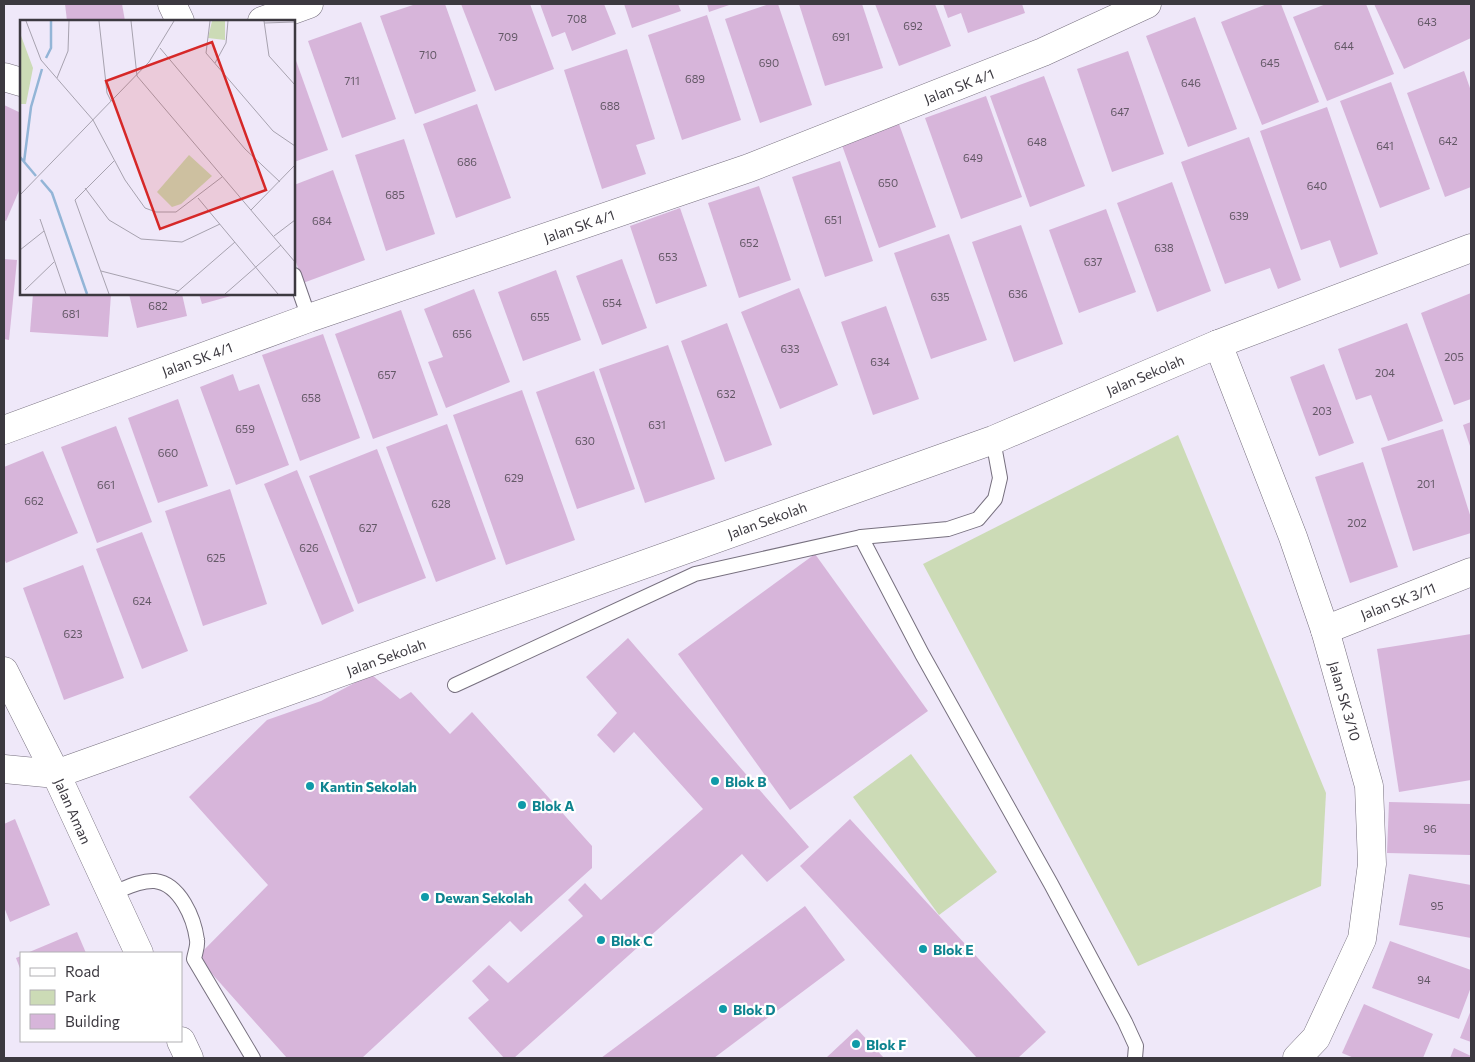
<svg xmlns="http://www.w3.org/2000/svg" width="1475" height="1062" font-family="Commissioner,sans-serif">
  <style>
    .green { fill: #ccdbb6 }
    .building { fill: #d7b5da }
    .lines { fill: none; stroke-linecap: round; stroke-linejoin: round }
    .lane-casing { stroke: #77707f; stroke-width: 16 }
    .street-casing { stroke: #77707f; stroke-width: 29 }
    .secondary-casing { stroke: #77707f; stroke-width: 29 }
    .lane { stroke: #fff; stroke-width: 14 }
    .street { stroke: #fff; stroke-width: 28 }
    .secondary { stroke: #fff; stroke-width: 28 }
    .culture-dot { fill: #0f9aa8; stroke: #fff; stroke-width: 2 }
    .labels { text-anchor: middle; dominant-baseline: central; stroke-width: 4.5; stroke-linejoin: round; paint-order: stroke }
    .number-label { font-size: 11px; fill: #635866 }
    .street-label { font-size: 14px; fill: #3c3940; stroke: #fff }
    .culture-label { font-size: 14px; font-weight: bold; fill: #0d838f; stroke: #fff; text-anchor: start }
    .inset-river { fill: none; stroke: #93b5d7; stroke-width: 2.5 }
    .inset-road { fill: none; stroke: #a7a2af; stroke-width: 1 }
    .view { fill: #d62828; fill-opacity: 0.15; stroke: #d62828; stroke-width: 2.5 }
    .inset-edge { fill: none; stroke: #3c3940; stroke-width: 2.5 }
  </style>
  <rect width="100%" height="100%" fill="#efe8f9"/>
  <!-- green -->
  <g class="green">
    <path d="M1178,435L1326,793L1321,886L1138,966L923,564Z"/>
    <path d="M911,754L997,872L939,915L853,797Z"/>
  </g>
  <!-- building -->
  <g class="building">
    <path d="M65,4H122L125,21H67Z"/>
    <path d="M416,4H445L476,91L415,114L380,16Z"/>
    <path d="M461,4H530L554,69L495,91Z"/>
    <path d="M540,4H604L616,34L572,51L565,32L552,37Z"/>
    <path d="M624,4H678L681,11L632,28Z"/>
    <path d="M707,4H732L709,12Z"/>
    <path d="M769,4H778L812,105L760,123L725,19Z"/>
    <path d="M799,4H862L883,68L825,86Z"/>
    <path d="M875,4H935L951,46L899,66Z"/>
    <path d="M943,4H1022L1025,13L968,33L961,13L948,18Z"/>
    <path d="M1267,4H1281L1319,102L1262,125L1221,22Z"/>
    <path d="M1326,4H1366L1394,74L1327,101L1293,17Z"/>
    <path d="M1374,4H1471V38L1404,69Z"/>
    <path d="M707,15L741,120L682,140L648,35Z"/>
    <path d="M1195,17L1237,129L1188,147L1146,36Z"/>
    <path d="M361,22L396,119L342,138L308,41Z"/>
    <path d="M627,49L655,139L636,145L646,174L602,189L564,70Z"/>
    <path d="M1128,51L1164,154L1112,172L1077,69Z"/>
    <path d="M294,55L328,150L294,162Z"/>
    <path d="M1464,71L1471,91V187L1445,197L1407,93Z"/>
    <path d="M1044,76L1085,186L1030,207L990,96Z"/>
    <path d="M1391,82L1430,189L1380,208L1340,101Z"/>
    <path d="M986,96L1022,197L961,219L925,118Z"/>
    <path d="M477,104L511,198L456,218L423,124Z"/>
    <path d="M4,105L21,113V186L6,221L4,220Z"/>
    <path d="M1327,107L1378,254L1340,268L1330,240L1301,250L1260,131Z"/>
    <path d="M899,124L936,227L879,248L839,137L872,125L875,133Z"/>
    <path d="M1249,137L1301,280L1278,289L1270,268L1225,284L1181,162Z"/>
    <path d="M404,139L435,234L386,251L355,155Z"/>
    <path d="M840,161L873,261L825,277L792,177Z"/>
    <path d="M333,170L365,260L303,283L294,256V185Z"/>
    <path d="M1172,182L1211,291L1157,312L1117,203Z"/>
    <path d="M759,186L791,280L739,298L708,203Z"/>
    <path d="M680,208L707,286L656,304L630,226Z"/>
    <path d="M1106,209L1136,292L1079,313L1049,230Z"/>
    <path d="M1021,225L1063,344L1014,362L972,242Z"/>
    <path d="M949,234L987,340L931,359L894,253Z"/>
    <path d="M4,259L17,260L9,340L4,339Z"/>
    <path d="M622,259L647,328L602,345L576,276Z"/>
    <path d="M556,270L581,340L523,361L498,292Z"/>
    <path d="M799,288L838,385L780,409L741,312Z"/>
    <path d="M474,289L510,382L446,408L428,362L443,357L424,309Z"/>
    <path d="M1471,293V399L1454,405L1421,313Z"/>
    <path d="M33,294H111L108,337L30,332Z"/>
    <path d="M129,294H182L187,316L137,328Z"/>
    <path d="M199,294H238L202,304Z"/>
    <path d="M886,306L919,399L873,415L841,322Z"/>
    <path d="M401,310L438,415L373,439L335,334Z"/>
    <path d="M727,323L772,445L725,462L681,341Z"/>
    <path d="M1407,323L1443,421L1388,441L1371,395L1356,400L1338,349Z"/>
    <path d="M323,334L360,438L300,461L262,355Z"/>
    <path d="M668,345L715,479L645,503L599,369Z"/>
    <path d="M1324,364L1354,443L1319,456L1290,377Z"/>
    <path d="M594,371L635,489L577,509L536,392Z"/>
    <path d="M233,374L239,391L259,384L289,465L236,485L200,387Z"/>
    <path d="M522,390L575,540L506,565L453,415Z"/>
    <path d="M178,399L208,486L158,503L128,418Z"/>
    <path d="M1471,422V449L1463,425Z"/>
    <path d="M447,424L496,559L436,582L386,447Z"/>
    <path d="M116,426L152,522L97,543L61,447Z"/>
    <path d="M1443,429L1471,518V533L1413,551L1381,448Z"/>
    <path d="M377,449L426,578L358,604L309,476Z"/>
    <path d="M43,451L78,533L6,563L4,558V467Z"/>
    <path d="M1363,462L1398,567L1350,583L1315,477Z"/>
    <path d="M297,470L354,611L322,625L264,484Z"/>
    <path d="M230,489L267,604L203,626L165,511Z"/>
    <path d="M142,532L188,651L142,669L96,549Z"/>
    <path d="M815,554L928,711L790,810L678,654Z"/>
    <path d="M83,565L124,678L64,700L23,588Z"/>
    <path d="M1471,634V780L1399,792L1377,649Z"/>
    <path d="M628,638L809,847L767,882L742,854L514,1058H504L468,1018L489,1000L472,981L489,965L508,983L583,916L568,900L585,883L601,900L703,809L634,732L614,753L597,735L617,713L586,677Z"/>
    <path d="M371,674L400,699L411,692L450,734L472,712L592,846V868L521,932L510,921L362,1058H287L197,957L268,885L189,797L267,720L321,701Z"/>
    <path d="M1389,802L1471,804V855L1387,853Z"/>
    <path d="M15,819L50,905L10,922L4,907V824Z"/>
    <path d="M850,819L1046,1032L1018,1058H977L800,866Z"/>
    <path d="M1409,874L1471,885V938L1399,925Z"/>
    <path d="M805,906L845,960L714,1058H601Z"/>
    <path d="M77,932L86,953H27Z"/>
    <path d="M1390,941L1471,970V987L1459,1019L1372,988Z"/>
    <path d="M21,956V971L16,958Z"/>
    <path d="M1364,1004L1433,1034L1423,1058H1354L1342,1053Z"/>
    <path d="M1471,1010V1042L1460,1038Z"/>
    <path d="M857,1029L884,1058H826Z"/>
    <path d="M1454,1048L1471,1056V1058H1450Z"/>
  </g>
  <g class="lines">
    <defs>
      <g id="lane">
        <path d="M294,275L309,318"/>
        <path d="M861,537L922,654L1051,884L1125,1022L1136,1046L1135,1058"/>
        <path d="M455,685L695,574L861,537L948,529L978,519L995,499L1000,478L993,440"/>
        <path d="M110,894C124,889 140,880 155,881C180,884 194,918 197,940C198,946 195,953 194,959L253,1058"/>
      </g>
      <g id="street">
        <path d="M172,4L180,21"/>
        <path d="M262,21L309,4"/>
        <path d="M4,77L21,82"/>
        <path d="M1218,344L1293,537L1325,630L1369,786L1372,864L1362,939L1316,1038L1297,1058"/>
        <path d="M4,430L309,318L749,168L1043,52L1147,4"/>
        <path d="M1325,630L1471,572"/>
        <path d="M4,769L56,774L993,440L1218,344L1471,248"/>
      </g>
      <g id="secondary">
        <path d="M4,671L56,774L139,953"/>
        <path d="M181,1041L189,1058"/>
      </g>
    </defs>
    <!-- lane casing -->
    <use href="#lane" class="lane-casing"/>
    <!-- street casing -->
    <use href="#street" class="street-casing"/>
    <!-- secondary casing -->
    <use href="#secondary" class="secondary-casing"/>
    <!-- lane -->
    <use href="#lane" class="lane"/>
    <!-- street -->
    <use href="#street" class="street"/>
    <!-- secondary -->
    <use href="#secondary" class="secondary"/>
  </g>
  <!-- markers -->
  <g class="culture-dot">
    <circle cx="715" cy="781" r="5"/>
    <circle cx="310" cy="786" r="5"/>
    <circle cx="522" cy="805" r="5"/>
    <circle cx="425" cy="897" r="5"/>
    <circle cx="601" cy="940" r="5"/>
    <circle cx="923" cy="949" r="5"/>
    <circle cx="723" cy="1009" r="5"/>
    <circle cx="856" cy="1044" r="5"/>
  </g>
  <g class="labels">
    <!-- number labels -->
    <g class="number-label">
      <text x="577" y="18">708</text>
      <text x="1427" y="21">643</text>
      <text x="913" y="25">692</text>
      <text x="508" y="36">709</text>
      <text x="841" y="36">691</text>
      <text x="1344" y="45">644</text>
      <text x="428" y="54">710</text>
      <text x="769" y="62">690</text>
      <text x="1270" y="62">645</text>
      <text x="695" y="78">689</text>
      <text x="352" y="80">711</text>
      <text x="1191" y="82">646</text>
      <text x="610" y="105">688</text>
      <text x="1120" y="111">647</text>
      <text x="1448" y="140">642</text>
      <text x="1037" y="141">648</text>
      <text x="1385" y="145">641</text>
      <text x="973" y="157">649</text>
      <text x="467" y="161">686</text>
      <text x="888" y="182">650</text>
      <text x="1317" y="185">640</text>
      <text x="395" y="194">685</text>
      <text x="1239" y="215">639</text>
      <text x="833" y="219">651</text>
      <text x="322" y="220">684</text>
      <text x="749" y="242">652</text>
      <text x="1164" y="247">638</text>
      <text x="668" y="256">653</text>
      <text x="1093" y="261">637</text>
      <text x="1018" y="293">636</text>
      <text x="940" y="296">635</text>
      <text x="612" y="302">654</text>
      <text x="158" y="305">682</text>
      <text x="71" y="313">681</text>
      <text x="540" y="316">655</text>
      <text x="462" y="333">656</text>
      <text x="790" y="348">633</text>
      <text x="1454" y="356">205</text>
      <text x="880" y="361">634</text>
      <text x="1385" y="372">204</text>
      <text x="387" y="374">657</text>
      <text x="726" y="393">632</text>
      <text x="311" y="397">658</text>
      <text x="1322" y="410">203</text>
      <text x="657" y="424">631</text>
      <text x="245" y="428">659</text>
      <text x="585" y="440">630</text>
      <text x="168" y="452">660</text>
      <text x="514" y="477">629</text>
      <text x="1426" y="483">201</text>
      <text x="106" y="484">661</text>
      <text x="34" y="500">662</text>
      <text x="441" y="503">628</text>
      <text x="1357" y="522">202</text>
      <text x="368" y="527">627</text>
      <text x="309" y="547">626</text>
      <text x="216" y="557">625</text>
      <text x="142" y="600">624</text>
      <text x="73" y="633">623</text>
      <text x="1430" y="828">96</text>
      <text x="1437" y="905">95</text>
      <text x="1424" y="979">94</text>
    </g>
    <!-- street labels -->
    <g class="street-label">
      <text transform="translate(959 86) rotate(-21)">Jalan SK 4/1</text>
      <text transform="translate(579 226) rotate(-19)">Jalan SK 4/1</text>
      <text transform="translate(197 359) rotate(-20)">Jalan SK 4/1</text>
      <text transform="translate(1145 375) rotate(-23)">Jalan Sekolah</text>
      <text transform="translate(767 520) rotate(-20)">Jalan Sekolah</text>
      <text transform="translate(1398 601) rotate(-21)">Jalan SK 3/11</text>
      <text transform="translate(386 657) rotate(-20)">Jalan Sekolah</text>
      <text transform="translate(1345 701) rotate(74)">Jalan SK 3/10</text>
      <text transform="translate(73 811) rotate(66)">Jalan Aman</text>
    </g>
    <!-- culture labels -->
    <g class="culture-label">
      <text x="725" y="781">Blok B</text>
      <text x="320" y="786">Kantin Sekolah</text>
      <text x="532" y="805">Blok A</text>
      <text x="435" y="897">Dewan Sekolah</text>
      <text x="611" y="940">Blok C</text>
      <text x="933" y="949">Blok E</text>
      <text x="733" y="1009">Blok D</text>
      <text x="866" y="1044">Blok F</text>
    </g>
  </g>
  <!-- overview -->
  <g transform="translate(20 20)">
    <rect width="275" height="275" fill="#efe8f9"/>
    <path d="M192,1H205V20L188,18ZM0,13L13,48L6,84H0ZM169,135L192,156L161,184L152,187L137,172Z" fill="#ccdbb6"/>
    <path class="inset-river" d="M26,38L31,28V1M0,137L16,156M4,142L11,87L22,49M21,160L32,173L67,274"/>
    <path class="inset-road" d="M6,1L21,40L73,100L105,160L125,188L136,192H156L202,157M79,1L87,73L91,81M111,1L117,56L275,242M190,1L186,33L253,111L275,126M244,1L249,36L275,65M244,3L275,2M140,28L225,129L260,162M195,43L206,23L208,1M37,58L48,31L49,1M65,168L89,200L121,219L162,222L200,204M0,175L129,42L154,1M178,178L258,274M231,190L275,145M20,199L46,274M254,216L275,200M0,230L24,211M81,251L159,271M5,270L34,242M89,274L55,180L94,141M155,274L215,222M205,274L261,225"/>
    <path class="view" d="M192,22L246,170L140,209L86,61Z"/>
    <rect width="275" height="275" class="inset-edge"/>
  </g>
  <!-- border -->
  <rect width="1475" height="1062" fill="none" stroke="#3c3940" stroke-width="10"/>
  <!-- legend -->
  <rect x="20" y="952" width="162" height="90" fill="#ffffff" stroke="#b1b0b3"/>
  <rect x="30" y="968" width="25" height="8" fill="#ffffff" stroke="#b1b0b3"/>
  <text x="65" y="977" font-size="15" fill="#3c3940">Road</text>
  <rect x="30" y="990" width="25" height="15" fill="#ccdbb6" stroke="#b1b0b3"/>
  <text x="65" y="1002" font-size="15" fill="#3c3940">Park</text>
  <rect x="30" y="1014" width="25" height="15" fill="#d7b5da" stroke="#b1b0b3"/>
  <text x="65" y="1027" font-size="15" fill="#3c3940">Building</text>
</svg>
